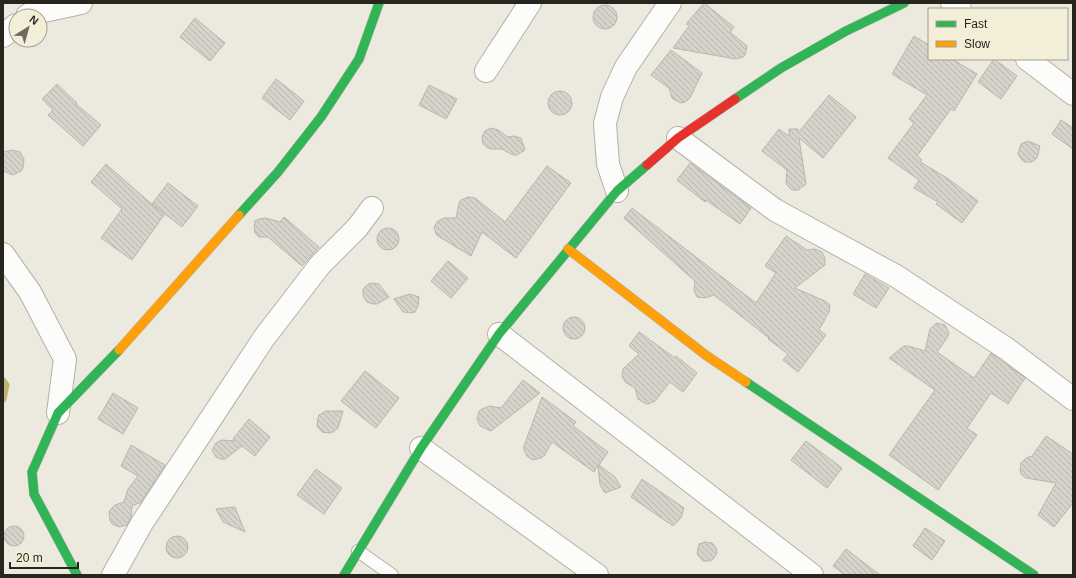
<svg xmlns="http://www.w3.org/2000/svg" width="1076" height="578" font-family="Arial,sans-serif">
  <style>
    .lines { fill: none; stroke-linecap: round; stroke-linejoin: round }
    .stream { stroke: #c1b46f; stroke-width: 7 }
    .building { fill: url(#building-back-hatch); stroke: #b8b6ad }
    .lane-casing { stroke: #b2b1a8; stroke-width: 14 }
    .street-casing { stroke: #b2b1a8; stroke-width: 24 }
    .fast-casing { stroke: #b2b1a8; stroke-width: 10 }
    .slow-casing { stroke: #b2b1a8; stroke-width: 10 }
    .jam-casing { stroke: #b2b1a8; stroke-width: 10 }
    .lane { stroke: #fcfcfa; stroke-width: 12 }
    .street { stroke: #fcfcfa; stroke-width: 22 }
    .fast { stroke: #30b455; stroke-width: 9 }
    .slow { stroke: #ff9f0a; stroke-width: 9 }
    .jam { stroke: #e5322d; stroke-width: 9 }
  </style>
  <defs>
    <pattern id="building-back-hatch" width="6" height="6" patternUnits="userSpaceOnUse"><rect width="6" height="6" fill="#d5d3ca"/><path d="M-1 5l2 2M0 0l6 6M5-1l2 2" fill="none" stroke="#b7b5ad"/></pattern>
  </defs>
  <rect width="100%" height="100%" fill="#eceade"/>
  <g class="lines">
    <!-- stream -->
    <path class="stream" d="M3,381L6,385L3,399"/>
  </g>
  <!-- building -->
  <g class="building">
    <path d="M704,3L734,27L730,32L747,46L745,55L743,57L736,59L673,48L689,26L686,24Z"/>
    <circle cx="605" cy="17" r="12"/>
    <path d="M195,18L225,43L210,61L180,37Z"/>
    <path d="M914,36L929,45V59H952L977,74L954,111L951,109L917,156L922,160L920,162L947,178L978,201L962,223L936,204L938,202L914,188L919,180L888,158L914,123L909,119L927,95L892,74Z"/>
    <path d="M671,50L702,73L690,98L685,102L681,103L675,100L672,98L669,88L651,75Z"/>
    <path d="M994,59L1017,76L1001,99L978,82Z"/>
    <path d="M276,79L304,101L290,120L262,98Z"/>
    <path d="M57,84L77,103L76,104L101,125L83,146L48,115L53,110L42,99Z"/>
    <path d="M429,85L457,99L446,119L419,105Z"/>
    <circle cx="560" cy="103" r="12"/>
    <path d="M829,95L856,117L823,158L799,138L806,184L798,190H792L787,185L786,182L787,170L762,151L779,129L789,136V129H798V133Z"/>
    <path d="M1061,120L1073,128V149L1052,134Z"/>
    <path d="M491,128L498,130L508,137L514,136L521,138L525,150L517,155H513L502,149H491L488,148L483,144L482,137L485,131Z"/>
    <path d="M1028,141L1040,146L1037,158L1032,162H1025L1022,160L1018,154L1021,144Z"/>
    <path d="M12,150L20,152L24,159L23,168L21,171L13,175L3,171V152Z"/>
    <path d="M690,163L751,208L740,224L706,200L705,202L677,180Z"/>
    <path d="M106,164L164,215L132,260L101,238L122,209L91,182Z"/>
    <path d="M547,166L571,183L516,258L482,232L471,256L438,236L436,234L434,227L438,221L444,218H456L459,203L461,200L468,197L475,198L505,222Z"/>
    <path d="M168,183L198,206L182,227L152,204Z"/>
    <path d="M632,208L756,303L776,273L765,266L786,236L807,250L815,249L822,252L825,258V265L795,288L825,301L830,305L829,312L819,330L826,335L798,372L783,360L788,354L768,339L769,338L714,295L705,298L697,297L694,290L695,281L624,218Z"/>
    <path d="M284,217L319,247L302,266L268,237H259L255,233L254,226L255,221L259,219L266,218L280,222Z"/>
    <circle cx="388" cy="239" r="11"/>
    <path d="M448,261L468,278L451,298L431,281Z"/>
    <path d="M865,274L889,288L876,308L853,294Z"/>
    <path d="M372,283L379,284L389,297L377,304H373L367,302L363,296V289L368,284Z"/>
    <path d="M410,294L419,297L418,306L415,312L412,313L403,312L394,299Z"/>
    <circle cx="574" cy="328" r="11"/>
    <path d="M936,323L945,325L949,333L947,338L937,352L974,378L991,353L1025,378L1008,404L991,393L967,428L977,435L938,490L889,455L935,390L889,358L904,346H908L925,351L930,329Z"/>
    <path d="M639,332L675,358L676,356L697,373L683,392L670,382L655,401L648,404L644,403L638,399L635,388L625,382L622,376L623,369L639,354L629,346Z"/>
    <path d="M365,371L399,398L376,428L341,401Z"/>
    <path d="M523,380L540,393L491,431L480,426L477,419L479,411L482,409L489,406L501,408Z"/>
    <path d="M113,393L138,408L123,434L98,419Z"/>
    <path d="M542,397L576,422L573,426L608,452L599,465L615,477L621,487L605,493L600,485L598,465L594,472L552,442L544,456L541,458L533,460L527,456L524,450V446Z"/>
    <path d="M326,411H343L338,428L333,432L329,433L322,432L317,426L318,418L319,415Z"/>
    <path d="M249,419L270,437L255,456L242,446L225,459H220L216,457L212,450L216,443L222,440L235,441L233,439Z"/>
    <path d="M1046,436L1073,454V503L1054,527L1038,515L1056,483L1026,478L1021,474L1020,470L1021,463L1026,458L1032,456Z"/>
    <path d="M806,441L842,468L827,488L791,460Z"/>
    <path d="M131,445L165,465L141,502L132,506L131,517L127,525L119,527L112,524L110,520L109,513L110,510L115,505L124,502L128,489L138,476L121,466Z"/>
    <path d="M316,469L342,488L324,514L297,495Z"/>
    <path d="M642,479L684,508L681,518L673,526L631,497Z"/>
    <path d="M235,507L245,532L223,522L216,509Z"/>
    <circle cx="14" cy="536" r="10"/>
    <path d="M925,528L945,541L932,560L913,546Z"/>
    <circle cx="177" cy="547" r="11"/>
    <path d="M705,542L712,543L716,548L717,553L713,559L710,561H703L697,554L699,544Z"/>
    <path d="M846,549L880,575H845L833,566Z"/>
  </g>
  <g class="lines">
    <defs>
      <path id="lane" d="M358,551L392,575"/>
      <g id="street">
        <path d="M952,3L960,9"/>
        <path d="M27,16L30,14L81,3"/>
        <path d="M3,36L16,25"/>
        <path d="M1027,59L1073,94"/>
        <path d="M486,71L530,3"/>
        <path d="M678,138L775,210L896,276L1007,349L1073,399"/>
        <path d="M617,191L608,164L605,123L612,97L626,67L670,3"/>
        <path d="M3,254L30,292L65,359L58,413"/>
        <path d="M499,334L812,575"/>
        <path d="M421,448L597,575"/>
        <path d="M113,575L142,523L264,338L320,265L357,228L372,208"/>
      </g>
      <g id="fast">
        <path d="M735,99L781,68L846,31L904,3"/>
        <path d="M239,215L278,172L321,117L359,59L379,3"/>
        <path d="M746,382L1034,575"/>
        <path d="M77,575L34,494L32,472L58,413L119,350"/>
        <path d="M344,575L421,448L499,334L617,191L647,165"/>
      </g>
      <g id="slow">
        <path d="M568,249L707,356L746,382"/>
        <path d="M119,350L239,215"/>
      </g>
      <path id="jam" d="M647,165L678,138L735,99"/>
    </defs>
    <!-- lane casing -->
    <use href="#lane" class="lane-casing"/>
    <!-- street casing -->
    <use href="#street" class="street-casing"/>
    <!-- fast casing -->
    <use href="#fast" class="fast-casing"/>
    <!-- slow casing -->
    <use href="#slow" class="slow-casing"/>
    <!-- jam casing -->
    <use href="#jam" class="jam-casing"/>
    <!-- lane -->
    <use href="#lane" class="lane"/>
    <!-- street -->
    <use href="#street" class="street"/>
    <!-- fast -->
    <use href="#fast" class="fast"/>
    <!-- slow -->
    <use href="#slow" class="slow"/>
    <!-- jam -->
    <use href="#jam" class="jam"/>
  </g>
  <!-- border -->
  <rect width="1076" height="578" fill="none" stroke="#27251d" stroke-width="8"/>
  <!-- legend -->
  <rect x="928" y="8" width="140" height="52" fill="#f2eed8" stroke="#a19e8d"/>
  <rect x="936" y="21" width="20" height="6" fill="#30b455" stroke="#a19e8d"/>
  <text x="964" y="28" font-size="12" fill="#27251d">Fast</text>
  <rect x="936" y="41" width="20" height="6" fill="#ff9f0a" stroke="#a19e8d"/>
  <text x="964" y="48" font-size="12" fill="#27251d">Slow</text>
  <!-- north arrow -->
  <g transform="translate(28 28) rotate(37)"><circle r="19" fill="#f2eed8" stroke="#a19e8d"/>
  <path d="M0-3L7 15L0 10L-7 15Z" fill="#6c6a61"/>
  <text y="-6" font-size="11" font-weight="bold" text-anchor="middle" fill="#27251d">N</text>
  </g>
  <!-- scale -->
  <path d="M10 562v6h68v-6" fill="none" stroke="#27251d" stroke-width="2"/>
  <text x="16" y="562" font-size="12" fill="#27251d" stroke="#f2eed8" stroke-width="3" paint-order="stroke">20 m</text>
</svg>
